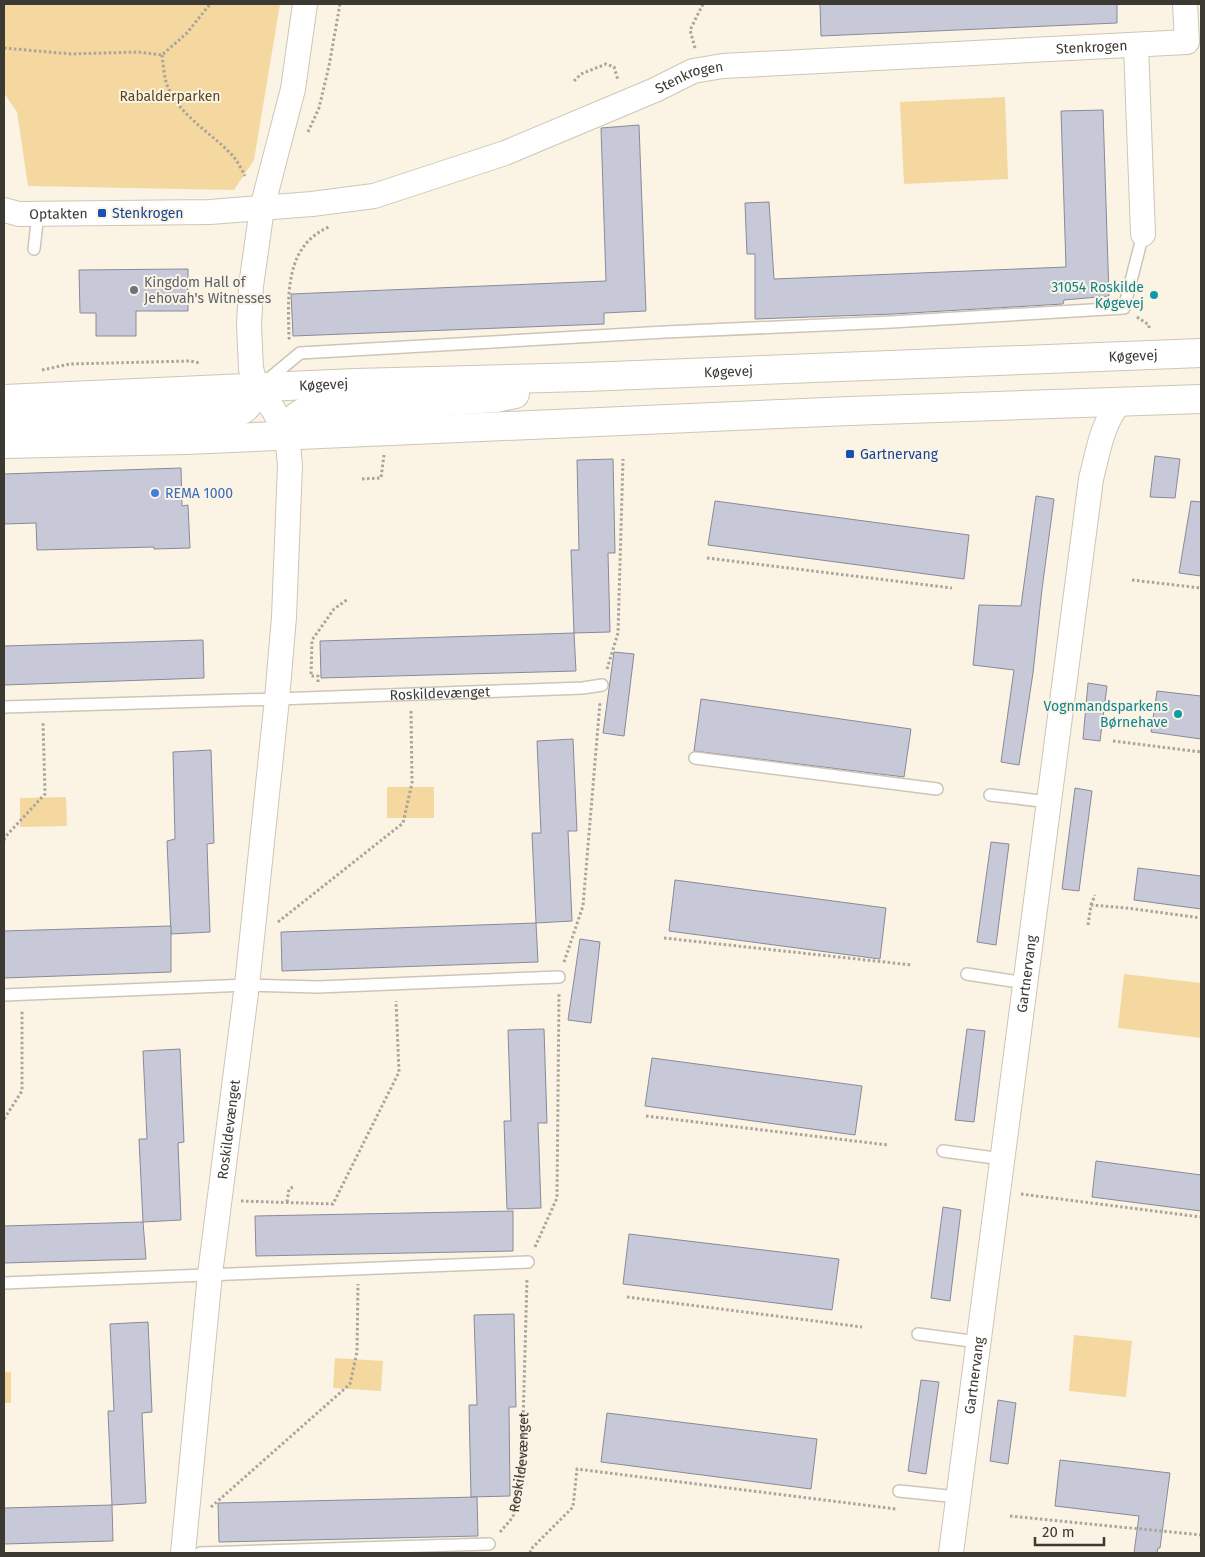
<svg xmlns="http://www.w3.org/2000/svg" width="1205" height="1557" font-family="'Fira Sans',sans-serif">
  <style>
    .green { fill: #f4d89f }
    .building { fill: #c7c9d9; stroke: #888a99 }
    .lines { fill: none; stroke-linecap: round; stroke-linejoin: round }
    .service-casing { stroke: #cdc6b7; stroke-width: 14 }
    .minor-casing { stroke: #cdc6b7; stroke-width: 26 }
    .tertiary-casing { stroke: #cdc6b7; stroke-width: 30 }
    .path { stroke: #aaa599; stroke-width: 3; stroke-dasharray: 2.5 2.5; stroke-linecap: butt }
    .service { stroke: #fff; stroke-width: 11 }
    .minor { stroke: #fff; stroke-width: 24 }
    .tertiary { stroke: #fff; stroke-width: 28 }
    .transit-dot { fill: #1a4fb4; stroke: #fbf4e4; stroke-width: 2 }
    .worship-dot { fill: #6b7280; stroke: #fbf4e4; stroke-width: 2 }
    .culture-dot { fill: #0f9aa8; stroke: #fbf4e4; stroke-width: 2 }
    .shop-dot { fill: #3f7fe0; stroke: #fbf4e4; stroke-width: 2 }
    .labels { text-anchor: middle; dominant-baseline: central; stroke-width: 4; stroke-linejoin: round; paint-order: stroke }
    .street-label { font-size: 14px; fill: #3c3933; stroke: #fbf4e4 }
    .park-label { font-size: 14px; fill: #594720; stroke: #fbf4e4 }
    .transit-label { font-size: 14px; fill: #164399; stroke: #fbf4e4; text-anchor: start }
    .worship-label { font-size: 14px; fill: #5b616d; stroke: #fbf4e4; text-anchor: start }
    .culture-label { font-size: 14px; fill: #0d838f; stroke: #fbf4e4; text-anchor: end }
    .shop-label { font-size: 14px; fill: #366cbe; stroke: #fbf4e4; text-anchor: start }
  </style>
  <rect width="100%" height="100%" fill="#fbf4e4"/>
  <!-- green -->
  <g class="green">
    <path d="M4,4H280L254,160L234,190L28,186L17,112L4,93Z"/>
    <path d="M1005,97L1008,179L904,184L900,102Z"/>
    <rect x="387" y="787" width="47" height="31"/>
    <path d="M66,797L67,826L20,827V798Z"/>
    <path d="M1124,974L1201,983V1038L1118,1028Z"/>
    <path d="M1074,1335L1132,1341L1126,1397L1069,1391Z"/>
    <path d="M335,1358L383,1361L381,1391L333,1388Z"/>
    <rect x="4" y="1372" width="7" height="31"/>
  </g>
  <!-- building -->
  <g class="building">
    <path d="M820,4H1117V23L821,36Z"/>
    <path d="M1103,110L1109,296L1064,300L1063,304L893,314L755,319V254H747L745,203L769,202L774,279L1066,267L1061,111Z"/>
    <path d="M639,125L646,311L604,313V324L293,336L291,294L606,281L601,128Z"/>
    <path d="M188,269V311H136V336H96V313H80L79,270Z"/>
    <path d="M1155,456L1180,459L1175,498L1150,497Z"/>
    <path d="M613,459L615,553H608L610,632L574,633L571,550H579L577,460Z"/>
    <path d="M181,468L182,506L188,505L190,548L154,549V547L37,550L36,523L4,524V474Z"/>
    <path d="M1036,496L1054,499L1042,589L1033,673L1019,765L1001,762L1014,670L973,665L979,605L1021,606Z"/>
    <path d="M715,501L969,535L964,579L708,545Z"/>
    <path d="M1191,501L1201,502V576L1179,573Z"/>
    <path d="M574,633L576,671L321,678L320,641Z"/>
    <path d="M203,640L204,678L4,685V646Z"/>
    <path d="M614,652L634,654L624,736L603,733Z"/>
    <path d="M1088,683L1107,686L1100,741L1083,739Z"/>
    <path d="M1157,691L1201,696V739L1151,732Z"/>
    <path d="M701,699L911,729L904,777L694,751Z"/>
    <path d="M573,739L577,831H568L572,921L536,923L532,833H541L537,741Z"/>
    <path d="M211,750L214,843L207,844L210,932L171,934L167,841L175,839L173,752Z"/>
    <path d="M1075,788L1092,791L1079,891L1062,889Z"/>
    <path d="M991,842L1009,844L996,945L977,942Z"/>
    <path d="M1138,868L1201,876V909L1134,900Z"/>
    <path d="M675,880L886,908L880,959L669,931Z"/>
    <path d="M536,923L538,962L282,971L281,932Z"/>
    <path d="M171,926V972L4,978V931Z"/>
    <path d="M580,939L600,942L591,1023L568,1020Z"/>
    <path d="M544,1029L547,1123H538L541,1208L507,1209L504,1121H511L508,1030Z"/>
    <path d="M967,1029L985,1031L974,1122L955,1120Z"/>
    <path d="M180,1049L184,1142L178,1143L181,1220L143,1222L139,1139H147L143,1051Z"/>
    <path d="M652,1058L862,1086L855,1135L645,1106Z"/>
    <path d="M1096,1161L1201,1175V1211L1092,1197Z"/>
    <path d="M943,1207L961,1210L950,1301L931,1298Z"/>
    <path d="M513,1211V1251L256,1256L255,1216Z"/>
    <path d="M143,1222L146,1259L4,1263V1226Z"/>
    <path d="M629,1234L839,1259L832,1310L623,1284Z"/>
    <path d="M514,1314L516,1407H509L510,1496L471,1497L469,1405H477L474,1315Z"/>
    <path d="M148,1322L152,1412L142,1413L146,1503L112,1505L108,1411H114L110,1324Z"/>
    <path d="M921,1380L939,1382L926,1474L908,1471Z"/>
    <path d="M998,1400L1016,1403L1008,1464L990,1461Z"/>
    <path d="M607,1413L817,1439L811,1489L601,1462Z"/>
    <path d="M1060,1460L1170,1473L1160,1548H1158L1157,1553H1134L1139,1516L1055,1506Z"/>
    <path d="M477,1497L478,1536L219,1542L218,1503Z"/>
    <path d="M112,1505L113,1541L4,1544V1508Z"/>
  </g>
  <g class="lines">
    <defs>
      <g id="service">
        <path d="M34,249L38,214"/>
        <path d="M264,383L300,353L665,332L891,322L1124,308L1143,234"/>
        <path id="s2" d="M4,707L277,699L583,688L602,685"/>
        <path d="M695,758L937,789"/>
        <path d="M990,795L1049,802"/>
        <path d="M967,974L1025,983"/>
        <path d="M4,995L247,985L318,987L559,977"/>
        <path d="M943,1151L1002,1159"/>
        <path d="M4,1283L528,1262"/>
        <path d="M918,1334L978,1342"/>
        <path d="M899,1491L958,1497"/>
        <path d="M200,1553L489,1544"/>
      </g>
      <g id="minor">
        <path d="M1136,45L1143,234"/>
        <path id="s3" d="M4,210L19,214L210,212L312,204L374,196L505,153L655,90L693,71L723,66L1187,42L1185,4"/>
        <path id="s4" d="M183,1553L210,1274L247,985L277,699L284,617L290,465L287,435L273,409L257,389L251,369L249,325L251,286L262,208L293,89L305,4"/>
        <path id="s5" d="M951,1553L1091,479C1098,452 1102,422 1121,401"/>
      </g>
      <g id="tertiary">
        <path id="s6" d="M4,399L355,383L585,377L1201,353"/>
        <path d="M4,427L57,420L220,416C243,413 247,410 257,389"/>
        <path d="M287,435C292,419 295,415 311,409L496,398L515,394"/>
        <path d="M4,444L186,440L849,411L1201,399"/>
      </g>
    </defs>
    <!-- service casing -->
    <use href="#service" class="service-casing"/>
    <!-- minor casing -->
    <use href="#minor" class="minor-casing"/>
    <!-- tertiary casing -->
    <use href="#tertiary" class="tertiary-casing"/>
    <!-- path -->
    <g class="path">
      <path d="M4,48L71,54L138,52L162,55L187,33L210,4"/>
      <path d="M695,48L690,30L703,4"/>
      <path d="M162,55C163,64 164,74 166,82C177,115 211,132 233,156C238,162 242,170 245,176"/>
      <path d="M574,81L581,74L606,64L614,67L618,80"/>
      <path d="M308,132L319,108L329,66L340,4"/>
      <path d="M1137,317L1149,325V330"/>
      <path d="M290,339L289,338C288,297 284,246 329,227"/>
      <path d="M42,370L70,364L190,361L200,363"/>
      <path d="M362,479L381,478L384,455"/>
      <path d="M707,558L952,588"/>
      <path d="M1132,580L1201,588"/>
      <path d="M607,669L618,633L623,459"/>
      <path d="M318,682V676H311L312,640L334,609L348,599"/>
      <path d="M1113,741L1201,752"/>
      <path d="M4,840L6,836L45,794L43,722"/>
      <path d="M1091,905L1095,895"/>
      <path d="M278,922L403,823L412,783L411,710"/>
      <path d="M1088,925L1091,905L1127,908L1201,918"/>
      <path d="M664,938L912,965"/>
      <path d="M564,962L583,906L600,702"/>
      <path d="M646,1116L888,1145"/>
      <path d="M4,1119L22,1091V1010"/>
      <path d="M1021,1194L1201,1217"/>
      <path d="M241,1201L333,1204L399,1072L396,1001"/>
      <path d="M287,1202L289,1189L293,1187"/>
      <path d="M535,1247L557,1198L559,993"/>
      <path d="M627,1297L862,1327"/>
      <path d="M211,1507L350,1384L357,1352L358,1284"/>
      <path d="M1010,1516L1201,1535"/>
      <path id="s1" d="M500,1532L513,1517L522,1460L527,1279"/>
      <path d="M530,1553L531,1549L573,1507L577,1469L896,1509"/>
    </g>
    <!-- service -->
    <use href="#service" class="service"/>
    <!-- minor -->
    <use href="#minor" class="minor"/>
    <!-- tertiary -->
    <use href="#tertiary" class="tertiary"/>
  </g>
  <!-- markers -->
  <g class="transit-dot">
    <rect x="97" y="208" width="10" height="10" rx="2.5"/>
    <rect x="845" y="449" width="10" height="10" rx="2.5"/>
  </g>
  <circle class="worship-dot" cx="134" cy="290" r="5"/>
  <g class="culture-dot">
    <circle cx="1154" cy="295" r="5"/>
    <circle cx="1178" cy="714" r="5"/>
  </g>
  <circle class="shop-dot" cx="155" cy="493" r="5"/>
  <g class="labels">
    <!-- street labels -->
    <g class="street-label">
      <text stroke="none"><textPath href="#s3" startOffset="1114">Stenkrogen</textPath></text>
      <text stroke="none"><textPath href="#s3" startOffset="709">Stenkrogen</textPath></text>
      <text stroke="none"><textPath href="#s3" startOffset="55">Optakten</textPath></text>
      <text stroke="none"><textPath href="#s6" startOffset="1130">Køgevej</textPath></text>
      <text stroke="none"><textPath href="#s6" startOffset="725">Køgevej</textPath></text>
      <text stroke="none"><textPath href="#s6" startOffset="320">Køgevej</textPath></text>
      <text stroke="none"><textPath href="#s2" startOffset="436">Roskildevænget</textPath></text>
      <text stroke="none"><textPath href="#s5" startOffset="584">Gartnervang</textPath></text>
      <text stroke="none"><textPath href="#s4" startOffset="426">Roskildevænget</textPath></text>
      <text stroke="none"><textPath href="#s5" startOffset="179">Gartnervang</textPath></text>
      <text stroke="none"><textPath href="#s1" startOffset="75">Roskildevænget</textPath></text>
    </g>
    <!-- park labels -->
    <g class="park-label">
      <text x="170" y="96">Rabalderparken</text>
    </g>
    <!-- transit labels -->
    <g class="transit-label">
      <text x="112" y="213">Stenkrogen</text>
      <text x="860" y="454">Gartnervang</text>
    </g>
    <!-- worship labels -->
    <g class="worship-label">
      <text x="144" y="282">Kingdom Hall of<tspan x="144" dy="16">Jehovah's Witnesses</tspan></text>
    </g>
    <!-- culture labels -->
    <g class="culture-label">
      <text x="1144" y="287">31054 Roskilde<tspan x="1144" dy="16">Køgevej</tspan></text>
      <text x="1168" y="706">Vognmandsparkens<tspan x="1168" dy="16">Børnehave</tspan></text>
    </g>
    <!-- shop labels -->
    <g class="shop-label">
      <text x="165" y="493">REMA 1000</text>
    </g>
  </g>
  <!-- border -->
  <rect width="1205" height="1557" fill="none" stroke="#3c3933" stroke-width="10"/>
  <!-- scale -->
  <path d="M1035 1537v8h69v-8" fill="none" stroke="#3c3933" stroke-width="2.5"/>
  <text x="1042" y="1537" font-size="15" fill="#3c3933" stroke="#fbf4e4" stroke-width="4" paint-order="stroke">20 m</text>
</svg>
